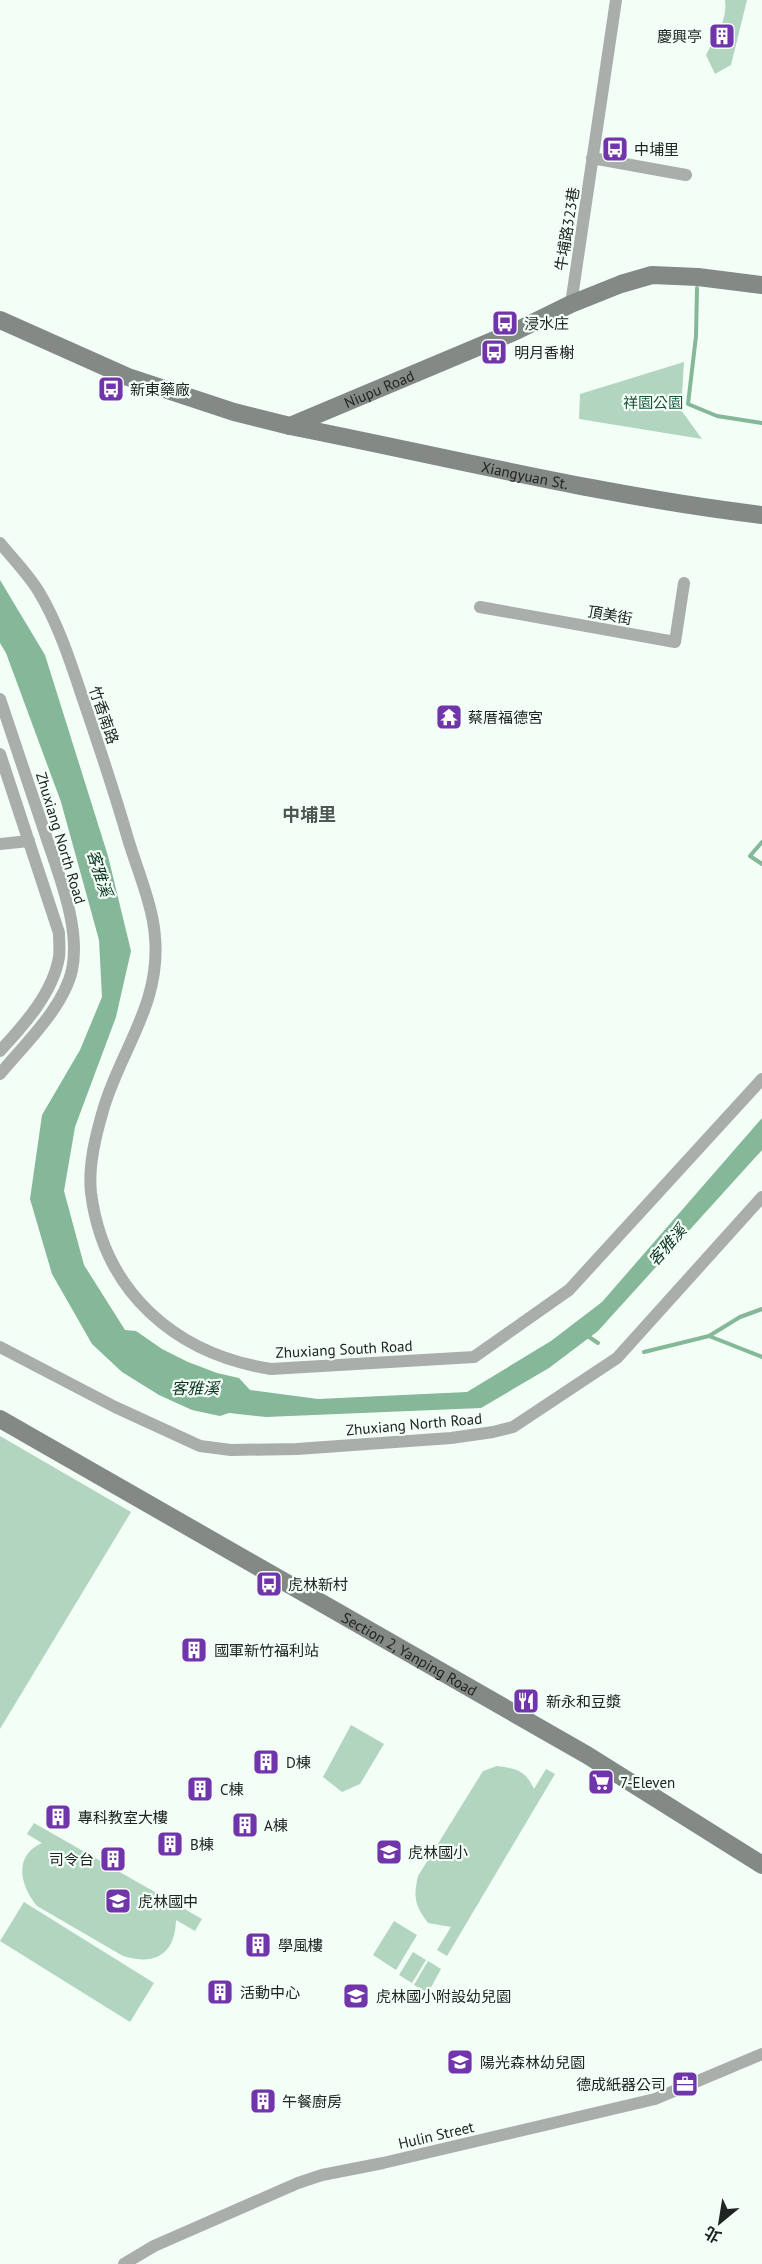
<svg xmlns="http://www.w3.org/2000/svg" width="762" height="2264" font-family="'PT Sans','Noto Sans TC',sans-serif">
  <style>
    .green { fill: #b2d5bf }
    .water { fill: #85b799 }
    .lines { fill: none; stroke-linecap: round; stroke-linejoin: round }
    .stream { stroke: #85b799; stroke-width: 4 }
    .street { stroke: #aaaeab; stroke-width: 12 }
    .secondary { stroke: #838985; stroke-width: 18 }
    .labels { text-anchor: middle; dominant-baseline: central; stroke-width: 4.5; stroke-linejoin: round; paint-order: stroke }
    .poi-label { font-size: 15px; fill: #202422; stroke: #f3fef7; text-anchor: start }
    .street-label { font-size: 15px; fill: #202422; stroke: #f3fef7 }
    .park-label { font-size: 15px; fill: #195437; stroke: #f3fef7 }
    .water-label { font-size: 16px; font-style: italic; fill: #08331f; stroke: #f3fef7 }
    .quarter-label { font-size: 18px; font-weight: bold; fill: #4f5852; stroke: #f3fef7 }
  </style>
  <rect width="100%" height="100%" fill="#f3fef7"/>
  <!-- green -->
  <g class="green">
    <path d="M725,0H747L731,65L715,74L706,55C715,38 728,20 725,0Z"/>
    <path d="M684,362L681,410L702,439L579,419L580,394Z"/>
    <path d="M0,1436L131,1512L0,1729Z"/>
    <path d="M351,1725L384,1744L360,1784L342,1792L323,1777Z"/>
    <path d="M497,1766C517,1769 525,1770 534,1789L546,1769L555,1774L447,1956L437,1950L451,1927L428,1923C415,1905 413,1898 418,1876L483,1771Z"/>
    <path d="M34,1823L202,1919L195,1931L176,1920C175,1954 156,1966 123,1956L37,1906C20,1885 13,1856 42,1843L27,1834Z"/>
    <path d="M24,1902L154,1983L130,2022L0,1941Z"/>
    <path d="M394,1921L417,1935L396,1970L373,1955Z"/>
    <path d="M413,1952L426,1960L412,1983L399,1975Z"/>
    <path d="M428,1961L441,1969L428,1993L414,1985Z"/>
  </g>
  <!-- water -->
  <path class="water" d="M0,580L45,655L108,856L131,951L116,1017L75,1127L64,1191L84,1265L125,1330L136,1331L162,1349L188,1362L217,1373L239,1378L250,1390L318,1399L467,1392L551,1341L602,1302L762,1118V1150L598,1331L549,1368L481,1408L266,1417L229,1413L220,1416L192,1410L159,1395L122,1372L92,1344L52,1274L30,1199L42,1115L80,1050L102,997L99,940L61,802L6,653L0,643Z"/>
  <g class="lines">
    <!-- stream -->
    <g class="stream">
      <path d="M697,288L696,336L688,404L717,416L762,423"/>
      <path d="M762,842L750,856L762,864"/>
      <path d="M586,1335L598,1343"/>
      <path d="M709,1336L740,1317L762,1309"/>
      <path d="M644,1352L709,1336L762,1357"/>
    </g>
    <!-- street -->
    <g class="street">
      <path d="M592,158L686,175"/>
      <path d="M571,304L616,0"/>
      <path d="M0,543C13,559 29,575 39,592C60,627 72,667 85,705C100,749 115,794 128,839C137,869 153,906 155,937C161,1003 122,1048 104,1107C96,1134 88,1165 91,1193C104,1292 175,1354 271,1369L474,1357L569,1290L762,1079"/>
      <path d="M480,607L675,642L684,583"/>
      <path d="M0,699C15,743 30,788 45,833C58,873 81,927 72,970C64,1007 24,1045 0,1074"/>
      <path d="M0,754L59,933C59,941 60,949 59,957C53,993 24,1025 0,1051"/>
      <path d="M0,844L29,841"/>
      <path d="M0,1347L115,1407L200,1446L231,1450L297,1449L451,1438L493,1432L513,1427L617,1358L762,1197"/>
      <path d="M124,2264L154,2246L298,2183L322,2175L383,2163L655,2099L762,2054"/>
    </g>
    <!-- secondary -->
    <g class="secondary">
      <path id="s1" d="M0,320L128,377L234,412L290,426L516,331L571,304L621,284L652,275L698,277L762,285"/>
      <path id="s2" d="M290,426C447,457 603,496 762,515"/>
      <path id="s3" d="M0,1419L587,1755L762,1865"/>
    </g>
  </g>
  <!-- icons -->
  <defs>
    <symbol id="building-square" viewBox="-11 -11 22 22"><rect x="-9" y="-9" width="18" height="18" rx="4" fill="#7135ab" stroke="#f3fef7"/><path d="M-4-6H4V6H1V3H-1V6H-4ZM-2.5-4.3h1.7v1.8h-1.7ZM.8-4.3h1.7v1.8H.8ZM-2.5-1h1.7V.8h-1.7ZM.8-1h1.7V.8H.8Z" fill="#fff"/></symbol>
    <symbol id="bus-square" viewBox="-11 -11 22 22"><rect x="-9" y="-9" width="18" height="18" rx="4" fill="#7135ab" stroke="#f3fef7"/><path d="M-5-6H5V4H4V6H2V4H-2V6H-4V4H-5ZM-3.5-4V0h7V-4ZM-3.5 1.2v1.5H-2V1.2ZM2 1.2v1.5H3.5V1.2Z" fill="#fff"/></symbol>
    <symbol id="temple-square" viewBox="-11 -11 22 22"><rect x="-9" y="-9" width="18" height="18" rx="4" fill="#7135ab" stroke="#f3fef7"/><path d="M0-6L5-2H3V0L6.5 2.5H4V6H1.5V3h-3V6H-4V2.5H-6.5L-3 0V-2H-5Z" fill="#fff"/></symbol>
    <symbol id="restaurant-square" viewBox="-11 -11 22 22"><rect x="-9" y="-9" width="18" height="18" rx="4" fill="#7135ab" stroke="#f3fef7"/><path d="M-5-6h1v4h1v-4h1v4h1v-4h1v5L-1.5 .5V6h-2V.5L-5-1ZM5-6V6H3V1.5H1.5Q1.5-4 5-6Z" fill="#fff"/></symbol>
    <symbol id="supermarket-square" viewBox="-11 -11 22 22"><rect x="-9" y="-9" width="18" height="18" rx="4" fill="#7135ab" stroke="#f3fef7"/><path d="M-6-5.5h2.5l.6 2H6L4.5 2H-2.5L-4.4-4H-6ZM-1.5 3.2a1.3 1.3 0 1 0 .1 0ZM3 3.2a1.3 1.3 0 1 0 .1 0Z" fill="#fff"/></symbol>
    <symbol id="school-square" viewBox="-11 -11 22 22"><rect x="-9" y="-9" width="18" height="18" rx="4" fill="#7135ab" stroke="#f3fef7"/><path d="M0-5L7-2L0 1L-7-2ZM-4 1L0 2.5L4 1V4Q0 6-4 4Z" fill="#fff"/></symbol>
    <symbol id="office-square" viewBox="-11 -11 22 22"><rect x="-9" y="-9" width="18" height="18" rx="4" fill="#7135ab" stroke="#f3fef7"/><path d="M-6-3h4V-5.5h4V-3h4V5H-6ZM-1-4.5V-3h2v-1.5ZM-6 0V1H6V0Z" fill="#fff"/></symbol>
  </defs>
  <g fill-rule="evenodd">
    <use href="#building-square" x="707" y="21" width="30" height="30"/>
    <use href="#bus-square" x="600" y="134" width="30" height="30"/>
    <use href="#bus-square" x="490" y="308" width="30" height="30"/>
    <use href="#bus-square" x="479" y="337" width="30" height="30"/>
    <use href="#bus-square" x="96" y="374" width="30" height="30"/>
    <use href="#temple-square" x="434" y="702" width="30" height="30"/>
    <use href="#bus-square" x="254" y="1569" width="30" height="30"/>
    <use href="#building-square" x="179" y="1635" width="30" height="30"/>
    <use href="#restaurant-square" x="511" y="1686" width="30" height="30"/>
    <use href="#building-square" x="251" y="1747" width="30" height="30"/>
    <use href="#supermarket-square" x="586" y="1767" width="30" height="30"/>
    <use href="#building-square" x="185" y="1774" width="30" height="30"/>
    <use href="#building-square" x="43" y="1802" width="30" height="30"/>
    <use href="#building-square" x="230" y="1810" width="30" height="30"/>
    <use href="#building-square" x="155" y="1829" width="30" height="30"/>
    <use href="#school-square" x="374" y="1837" width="30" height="30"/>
    <use href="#building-square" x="98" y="1844" width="30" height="30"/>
    <use href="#school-square" x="103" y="1886" width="30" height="30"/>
    <use href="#building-square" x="243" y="1930" width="30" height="30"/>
    <use href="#building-square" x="205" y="1977" width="30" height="30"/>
    <use href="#school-square" x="341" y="1981" width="30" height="30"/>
    <use href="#school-square" x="445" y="2047" width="30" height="30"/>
    <use href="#office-square" x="670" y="2069" width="30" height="30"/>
    <use href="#building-square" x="248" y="2086" width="30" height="30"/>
  </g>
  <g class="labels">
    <!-- poi labels -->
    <g class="poi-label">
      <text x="702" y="36" text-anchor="end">慶興亭</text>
      <text x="634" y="149">中埔里</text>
      <text x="524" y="323">浸水庄</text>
      <text x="514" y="352">明月香榭</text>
      <text x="130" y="389">新東藥廠</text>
      <text x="468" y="717">蔡厝福德宮</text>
      <text x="288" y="1584">虎林新村</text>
      <text x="214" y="1650">國軍新竹福利站</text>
      <text x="546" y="1701">新永和豆漿</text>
      <text x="286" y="1762">D棟</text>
      <text x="620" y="1782">7-Eleven</text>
      <text x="220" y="1789">C棟</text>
      <text x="78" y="1817">專科教室大樓</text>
      <text x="264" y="1825">A棟</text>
      <text x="190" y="1844">B棟</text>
      <text x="408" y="1852">虎林國小</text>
      <text x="94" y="1859" text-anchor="end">司令台</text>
      <text x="138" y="1901">虎林國中</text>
      <text x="278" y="1945">學風樓</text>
      <text x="240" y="1992">活動中心</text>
      <text x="376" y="1996">虎林國小附設幼兒園</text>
      <text x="480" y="2062">陽光森林幼兒園</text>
      <text x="666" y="2084" text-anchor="end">德成紙器公司</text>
      <text x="282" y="2101">午餐廚房</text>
    </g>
    <!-- street labels -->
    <g class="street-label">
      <text transform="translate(567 229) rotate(-81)">牛埔路323巷</text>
      <text stroke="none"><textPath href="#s1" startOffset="406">Niupu Road</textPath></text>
      <text stroke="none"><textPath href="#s2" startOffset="240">Xiangyuan St.</textPath></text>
      <text transform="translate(610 615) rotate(10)">頂美街</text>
      <text transform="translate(104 715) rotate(71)">竹香南路</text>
      <text transform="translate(61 838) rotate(73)">Zhuxiang North Road</text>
      <text transform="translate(344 1349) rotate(-3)">Zhuxiang South Road</text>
      <text transform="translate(414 1424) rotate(-5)">Zhuxiang North Road</text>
      <text stroke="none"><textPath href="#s3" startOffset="472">Section 2, Yanping Road</textPath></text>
      <text transform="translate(436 2135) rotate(-13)">Hulin Street</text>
    </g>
    <!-- park labels -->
    <g class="park-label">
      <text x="653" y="402">祥園公園</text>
    </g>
    <!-- water labels -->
    <g class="water-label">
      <text transform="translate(100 873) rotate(72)">客雅溪</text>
      <text transform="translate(667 1245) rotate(-49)">客雅溪</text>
      <text x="195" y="1388">客雅溪</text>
    </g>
    <!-- quarter labels -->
    <g class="quarter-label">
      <text x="309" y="814">中埔里</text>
    </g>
  </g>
  <!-- north arrow -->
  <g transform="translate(720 2222) rotate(210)" stroke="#f3fef7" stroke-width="4.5" paint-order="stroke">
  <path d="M0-4.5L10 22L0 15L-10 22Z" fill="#202422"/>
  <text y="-9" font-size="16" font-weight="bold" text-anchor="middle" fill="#202422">北</text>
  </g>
</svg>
